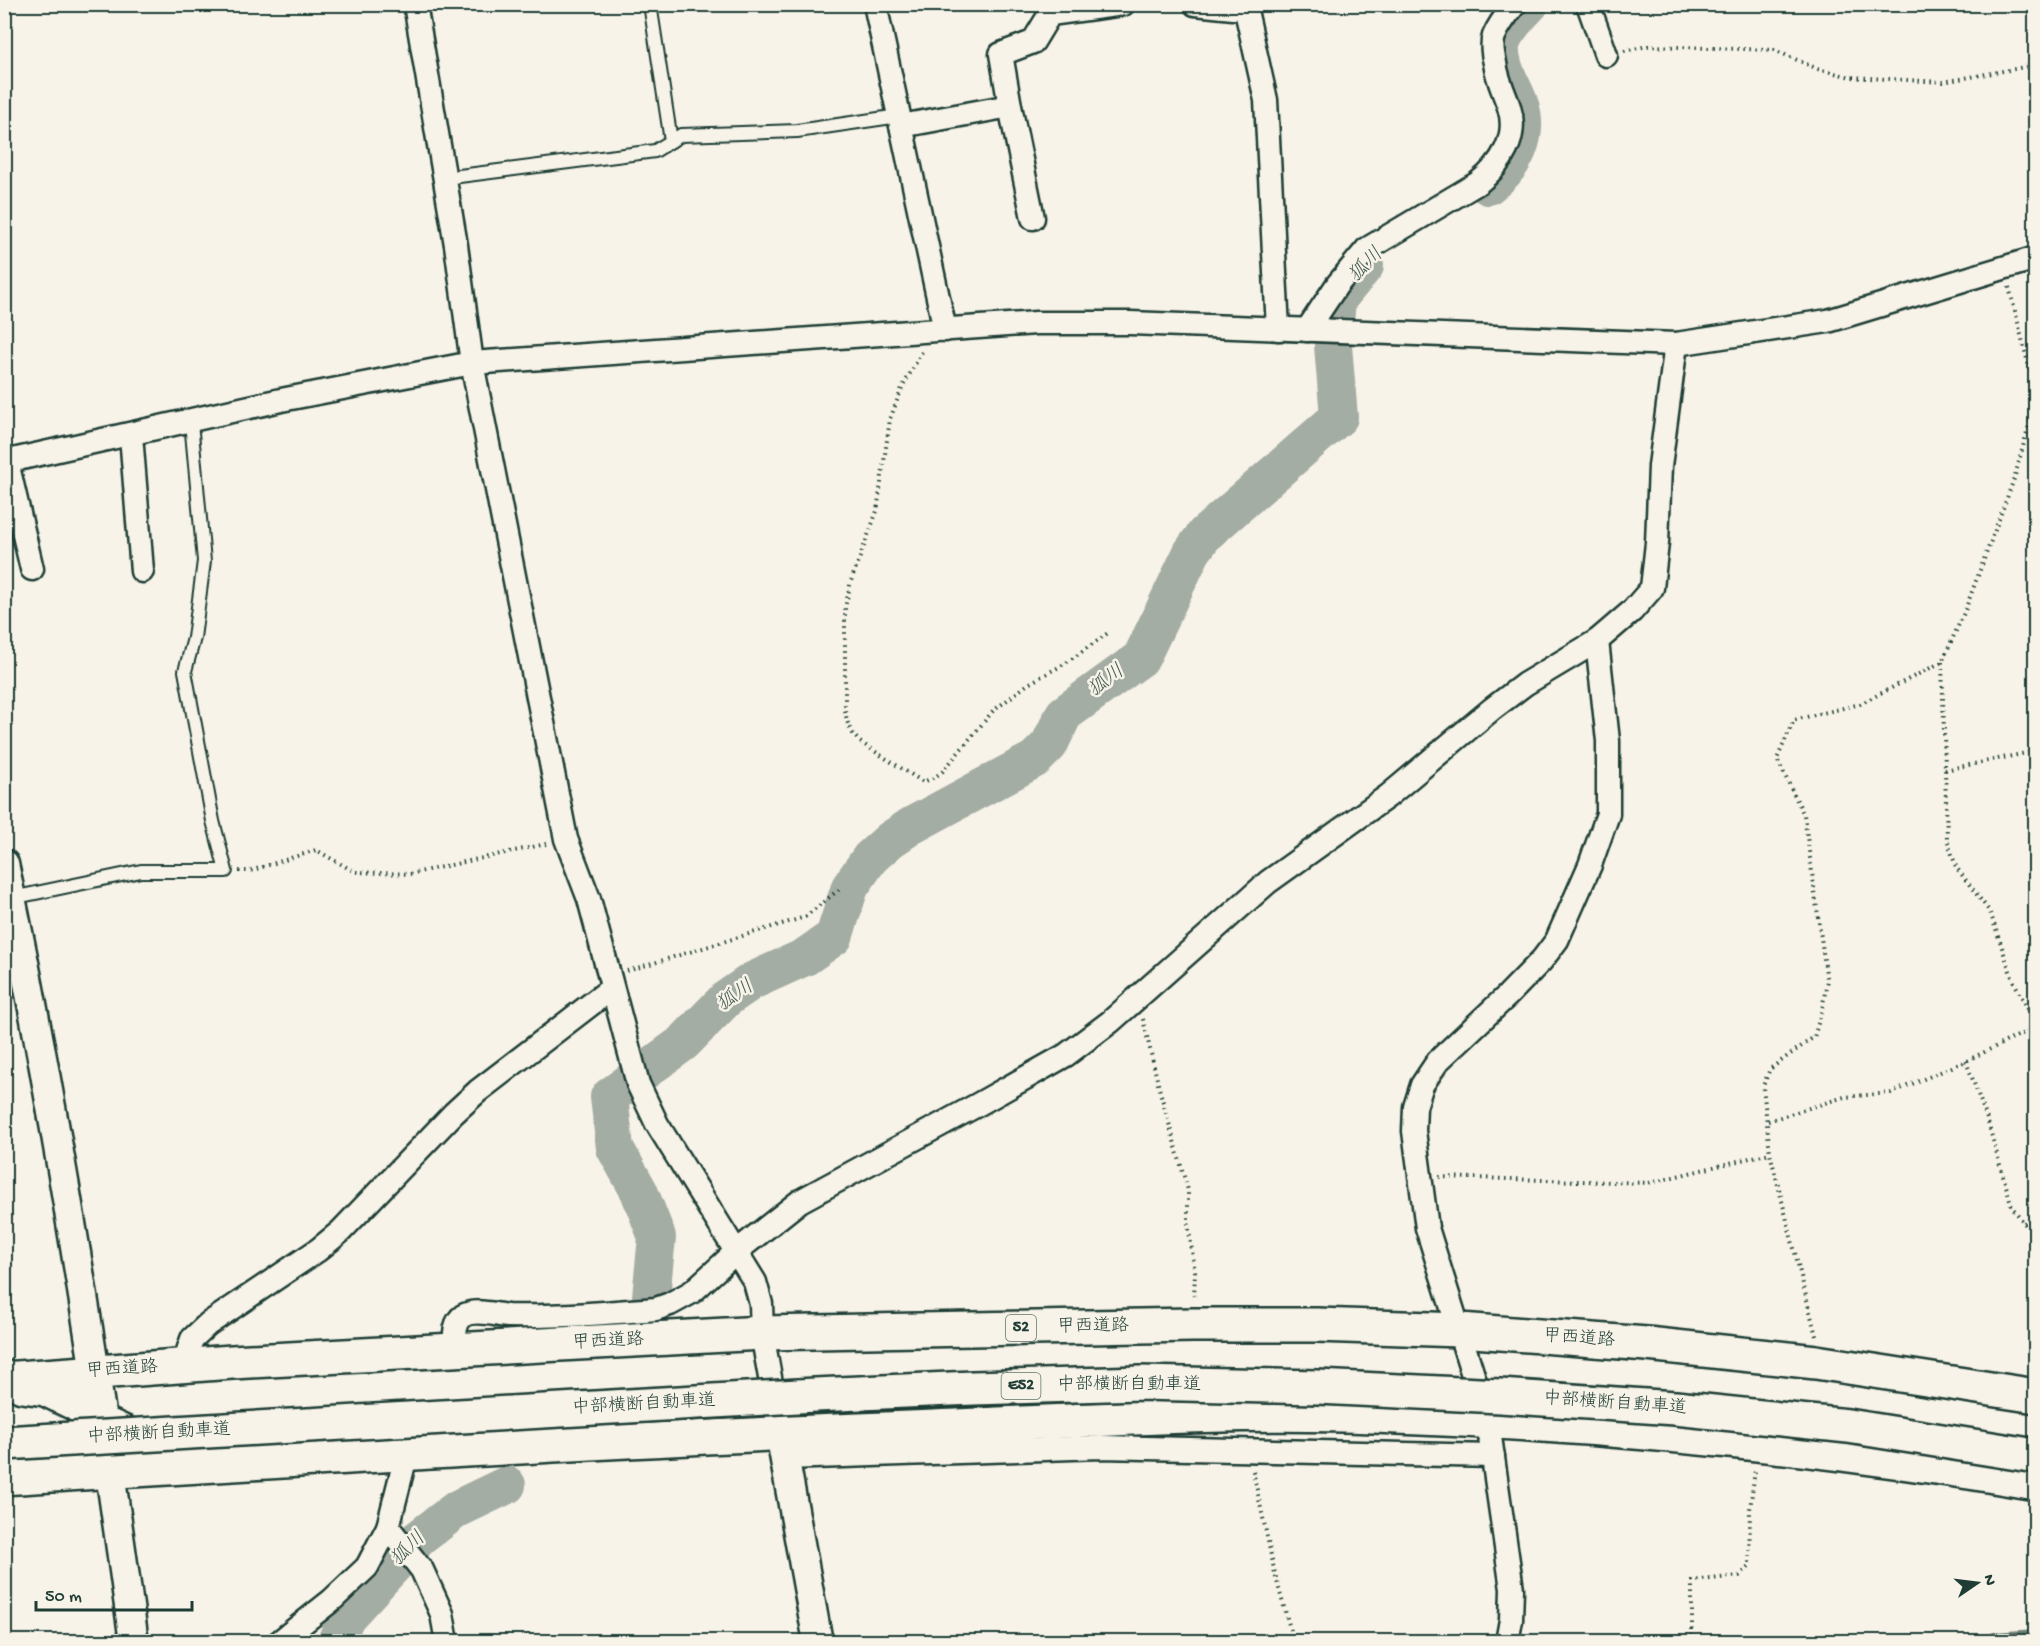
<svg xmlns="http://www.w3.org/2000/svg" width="2040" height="1646" font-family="'Gochi Hand','Klee One',sans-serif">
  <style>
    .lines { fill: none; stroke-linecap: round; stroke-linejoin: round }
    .stream { stroke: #6f8077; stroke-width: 6 }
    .river { stroke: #a4ada3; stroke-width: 38 }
    .service-casing { stroke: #1f3d34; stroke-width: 16 }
    .minor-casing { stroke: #1f3d34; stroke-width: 27 }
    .tertiary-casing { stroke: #1f3d34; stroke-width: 33 }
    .trunk-casing { stroke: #1f3d34; stroke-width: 38 }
    .path { stroke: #1f3d34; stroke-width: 4; stroke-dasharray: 1.5 4.5; stroke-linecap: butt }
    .service { stroke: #f7f3e8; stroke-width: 12 }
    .minor { stroke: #f7f3e8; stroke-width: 22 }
    .tertiary { stroke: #f7f3e8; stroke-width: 28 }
    .trunk { stroke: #f7f3e8; stroke-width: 33 }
    .motorway-bridge-casing { stroke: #1f3d34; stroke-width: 38; stroke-linecap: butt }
    .motorway-bridge { stroke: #f7f3e8; stroke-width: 33 }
    .labels { text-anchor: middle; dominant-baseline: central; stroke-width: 5; stroke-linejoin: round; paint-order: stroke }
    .shield { fill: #f7f3e8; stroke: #60746a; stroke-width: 1.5 }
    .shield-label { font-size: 16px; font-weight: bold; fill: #1f3d34 }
    .street-label { font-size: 18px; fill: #1f3d34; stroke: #f7f3e8 }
    .water-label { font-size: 20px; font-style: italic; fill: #405950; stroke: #f7f3e8 }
  </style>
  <rect width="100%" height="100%" fill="#f7f3e8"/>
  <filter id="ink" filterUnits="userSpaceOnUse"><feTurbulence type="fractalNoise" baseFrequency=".0167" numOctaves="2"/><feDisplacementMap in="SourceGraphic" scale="12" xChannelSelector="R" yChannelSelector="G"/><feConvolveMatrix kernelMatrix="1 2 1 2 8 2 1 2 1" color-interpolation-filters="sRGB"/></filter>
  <g filter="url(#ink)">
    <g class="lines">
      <!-- stream -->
      <path class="stream" d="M1984,1642L1994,1635L2036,1632"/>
      <!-- river -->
      <g class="river">
        <path d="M1488,186C1515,167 1531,135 1519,102C1512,84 1499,66 1501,45C1503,33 1521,13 1530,4"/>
        <path d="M651,1297L657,1237L639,1191L615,1148L609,1097L683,1043L726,999L752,981L805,957L834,937L850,887L870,858L890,840L911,826L1035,759L1049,745L1064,714L1141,658L1192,552L1205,534L1339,417L1333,346L1337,300L1365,266"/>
        <path d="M336,1642L346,1617L418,1539L457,1509L507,1485"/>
      </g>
      <defs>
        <g id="service">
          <path d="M650,4L671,141"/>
          <path d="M444,178L655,151L681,135L797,131L899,116"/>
          <path d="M12,898L141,871H226L213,821L185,671L194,638L204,561L191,422"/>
        </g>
        <g id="minor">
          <path d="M415,4L456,245L472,363L566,839L589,899L638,1084L657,1124L755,1282L761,1304L762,1333L780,1433"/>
          <path d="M875,4L945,330"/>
          <path d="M1195,4L1233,8L1250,4"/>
          <path d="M1588,4L1606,55"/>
          <path d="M1245,6L1266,100L1278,329"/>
          <path d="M1010,106L1033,218"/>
          <path d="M901,126L1010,106L1001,54L1033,42L1050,14L1123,4"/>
          <path d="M1307,330L1337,285L1367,249L1478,183C1501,165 1519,138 1509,107C1504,92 1497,79 1495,63C1493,55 1491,44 1494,36C1499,24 1507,14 1515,4"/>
          <path d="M131,435L142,571"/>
          <path d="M4,462L281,400L472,363L1036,323H1130L1676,344L1828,321L2036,258"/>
          <path d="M7,462L32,569"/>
          <path d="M454,1350C455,1339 453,1323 463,1316C475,1308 495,1315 508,1316C558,1317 607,1313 656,1309L670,1304L692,1292L737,1251L800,1201L979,1104L1066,1055L1110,1022L1268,882L1388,796L1492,709L1525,684L1597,641L1632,611L1652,588L1657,543L1660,466L1676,344"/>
          <path d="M183,1366L192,1339L208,1324L318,1250L340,1232L454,1113L478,1091L612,988"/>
          <path d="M785,1458L1101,1447L1493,1456"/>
          <path d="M388,1527L422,1570L442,1614L447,1642"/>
          <path d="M279,1642L332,1600L367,1567L388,1527L407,1452"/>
          <path d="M1507,1642L1511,1620L1512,1589L1488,1423L1427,1228L1414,1131L1415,1107L1422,1085L1438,1061L1508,995L1542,960L1557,940L1590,865L1608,814V741L1597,641"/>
        </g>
        <g id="tertiary">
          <path d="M4,864C58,1121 98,1381 134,1642"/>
          <path d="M780,1433L818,1642"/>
        </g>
        <g id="trunk">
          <path d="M4,1379L232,1362L762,1333L1193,1325H1317L1460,1330L1647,1344L1816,1362L2036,1396"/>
          <path d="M22,1386L45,1389L76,1404L103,1423L140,1440"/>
          <path d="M4,1478C314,1459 624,1439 934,1427C1081,1421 1228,1410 1374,1416C1594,1424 1819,1446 2036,1483"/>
        </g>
      </defs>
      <!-- service casing -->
      <use href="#service" class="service-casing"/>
      <!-- minor casing -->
      <use href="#minor" class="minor-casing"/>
      <!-- tertiary casing -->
      <use href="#tertiary" class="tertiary-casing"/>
      <!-- trunk casing -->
      <use href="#trunk" class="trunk-casing"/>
      <!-- path -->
      <g class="path">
        <path d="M1624,51L1648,46L1774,50L1818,69L1851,77L1943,82L2036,65"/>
        <path d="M2009,287L2036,395"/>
        <path d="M922,352L902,388L890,419L877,511L851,581L845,608V710C847,724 850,732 860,742L923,782L935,777L943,771L993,711L1028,684L1066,663L1108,633"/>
        <path d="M1942,662L1947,839L1956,867L1990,912L2013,980L2036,1025"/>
        <path d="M1945,770L2036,751"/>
        <path d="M239,871H250L316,850L355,872L410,874L546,844"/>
        <path d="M627,971L805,917L842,887"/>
        <path d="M1143,1019L1159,1088L1188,1190V1223L1195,1272L1194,1299"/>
        <path d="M1966,1061L1987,1119L2012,1207L2036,1239"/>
        <path d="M1768,1121L1844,1097L1891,1093L1966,1061L2036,1027"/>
        <path d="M1439,1177L1649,1183L1770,1153"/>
        <path d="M2024,1223L2036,1215"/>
        <path d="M1816,1336L1770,1153L1763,1086L1770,1069L1814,1037L1822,1010L1827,981L1804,815L1777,759L1794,720L1860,704L1942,662L1964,613L2014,479L2036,400"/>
        <path d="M1253,1471L1275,1574L1290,1629L1292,1642"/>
        <path d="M1692,1642V1581L1739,1576L1749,1567L1750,1509L1755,1470"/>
      </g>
      <!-- service -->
      <use href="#service" class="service"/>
      <!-- minor -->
      <use href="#minor" class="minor"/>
      <!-- tertiary -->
      <use href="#tertiary" class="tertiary"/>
      <!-- trunk -->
      <use href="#trunk" class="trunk"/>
      <defs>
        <path id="motorway-bridge" d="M4,1443L815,1395L973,1388L1140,1383L1318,1387L1500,1396L1675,1408L1848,1426L2036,1456"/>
      </defs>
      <!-- motorway-bridge casing -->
      <use href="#motorway-bridge" class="motorway-bridge-casing"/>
      <!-- motorway-bridge -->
      <use href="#motorway-bridge" class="motorway-bridge"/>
    </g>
  </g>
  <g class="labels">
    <!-- shield labels -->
    <g class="shield">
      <rect x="1006" y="1315" width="30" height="26" rx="4.5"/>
      <rect x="1001.5" y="1373" width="39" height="26" rx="4.5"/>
    </g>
    <g class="shield-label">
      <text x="1021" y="1328">52</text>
      <text x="1021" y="1386">E52</text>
    </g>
    <!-- street labels -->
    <g class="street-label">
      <text transform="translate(1093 1327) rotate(-1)">甲西道路</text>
      <text transform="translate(1579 1339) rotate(4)">甲西道路</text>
      <text transform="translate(608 1342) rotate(-3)">甲西道路</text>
      <text transform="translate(122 1370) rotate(-4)">甲西道路</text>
      <text x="1129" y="1385">中部横断自動車道</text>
      <text transform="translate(1615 1404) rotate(4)">中部横断自動車道</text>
      <text transform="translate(644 1405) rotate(-3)">中部横断自動車道</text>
      <text transform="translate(159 1434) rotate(-3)">中部横断自動車道</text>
    </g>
    <!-- water labels -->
    <g class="water-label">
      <text transform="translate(1367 266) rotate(-46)">狐川</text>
      <text transform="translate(1107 682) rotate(-37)">狐川</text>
      <text transform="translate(736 997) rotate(-35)">狐川</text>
      <text transform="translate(409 1550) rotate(-45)">狐川</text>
    </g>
  </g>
  <!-- margin -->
  <rect width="2040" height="1646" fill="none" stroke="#f7f3e8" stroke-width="24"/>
  <rect x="12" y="12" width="2016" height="1622" fill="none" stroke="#1f3d34" stroke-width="2" filter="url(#ink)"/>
  <!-- north arrow -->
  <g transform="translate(1977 1583) rotate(76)" stroke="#f7f3e8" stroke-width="4.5" paint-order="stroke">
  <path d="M0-4.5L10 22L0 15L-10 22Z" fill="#1f3d34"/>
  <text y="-9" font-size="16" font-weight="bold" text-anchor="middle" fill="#1f3d34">N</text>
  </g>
  <!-- scale -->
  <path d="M36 1601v9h156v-9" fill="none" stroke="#1f3d34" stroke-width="3"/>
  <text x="45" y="1601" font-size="18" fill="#1f3d34" stroke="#f7f3e8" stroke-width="4.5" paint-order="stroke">50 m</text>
</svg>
